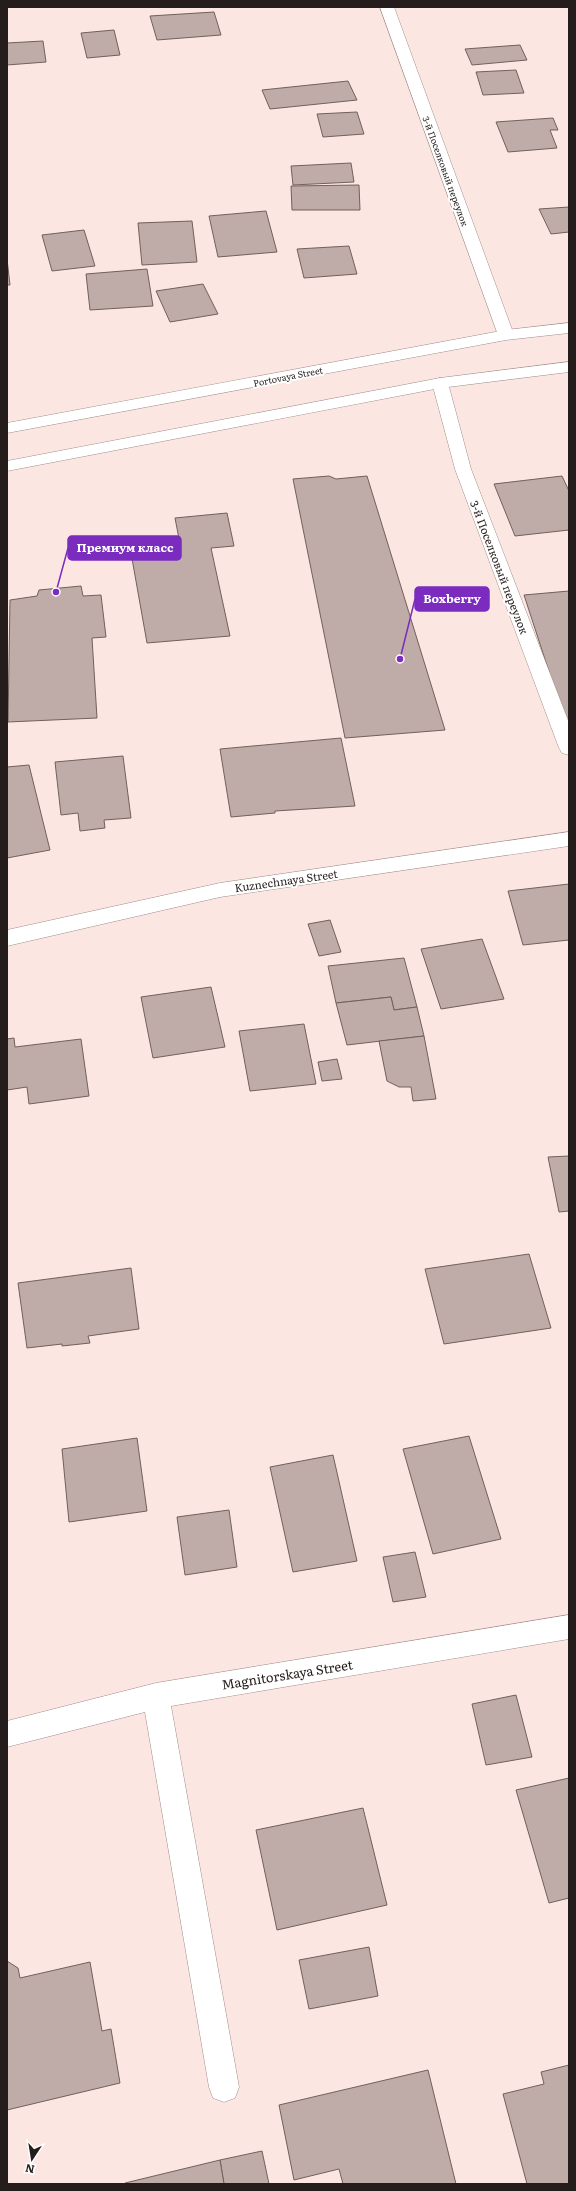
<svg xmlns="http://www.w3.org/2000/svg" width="576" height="2191" font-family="Literata,serif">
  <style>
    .building { fill: #bfaba7; stroke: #72605d }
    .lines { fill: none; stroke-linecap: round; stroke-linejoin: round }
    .minor-casing { stroke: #a18e8a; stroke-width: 1 }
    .major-casing { stroke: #a18e8a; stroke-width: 1 }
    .minor { fill: #fff; fill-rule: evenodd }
    .major { fill: #fff; fill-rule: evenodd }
    .labels { text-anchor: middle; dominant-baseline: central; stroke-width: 4; stroke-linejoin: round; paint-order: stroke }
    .far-street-label { font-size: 9px; fill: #241d1b; stroke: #fff }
    .street-label { font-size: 11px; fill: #241d1b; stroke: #fff }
    .near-street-label { font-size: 13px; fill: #241d1b; stroke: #fff }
    .leader { fill: none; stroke: #7b2cbf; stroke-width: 1.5 }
    .callout-dot { fill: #7b2cbf; stroke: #fff; stroke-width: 1.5 }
    .callout { fill: #7b2cbf; stroke: #7b2cbf; stroke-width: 1.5 }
    .callout-label { font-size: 12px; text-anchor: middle; font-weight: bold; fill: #fff }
  </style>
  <rect width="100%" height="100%" fill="#fbe6e2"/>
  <!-- building -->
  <g class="building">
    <path d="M214,12L221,35L157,40L150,16Z"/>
    <path d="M114,30L120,55L87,58L81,33Z"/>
    <path d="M43,41L46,62L7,65V43Z"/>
    <path d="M520,45L527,60L472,65L465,49Z"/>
    <path d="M516,70L524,93L483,95L476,72Z"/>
    <path d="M348,81L357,100L270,109L262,90Z"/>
    <path d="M357,112L364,134L323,137L317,114Z"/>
    <path d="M553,118L558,130H550L557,148L508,152L496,122Z"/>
    <path d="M351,163L354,182L293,185L291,166Z"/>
    <path d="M359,185L360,210H292L291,186Z"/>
    <path d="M569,207V232L551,234L539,209Z"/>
    <path d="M266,211L277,252L218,257L209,216Z"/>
    <path d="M192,221L197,262L142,265L138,223Z"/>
    <path d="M84,230L95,266L52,271L42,235Z"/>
    <path d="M349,246L357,274L304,278L297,249Z"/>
    <path d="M7,259L10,285H7Z"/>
    <path d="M147,269L153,306L90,310L86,274Z"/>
    <path d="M203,284L218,314L170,322L156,291Z"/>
    <path d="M329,476L336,479L367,476L445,730L345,738L293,479Z"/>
    <path d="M562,476L569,491V530L515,536L494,484Z"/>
    <path d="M227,513L234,546L211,548L230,636L147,643L131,553L181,549L175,518Z"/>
    <path d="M81,586L83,596L101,595L106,637L92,638L97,718L8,722L10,600L37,596L39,590Z"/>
    <path d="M569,591V733L524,595Z"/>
    <path d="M341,738L355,806L275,811V813L231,817L220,749Z"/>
    <path d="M123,756L131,818L104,820L105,828L80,831L78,813L61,815L55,762Z"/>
    <path d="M29,765L50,850L7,858V767Z"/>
    <path d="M569,884V940L523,945L508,891Z"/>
    <path d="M330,920L341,952L319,956L308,924Z"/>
    <path d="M482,939L504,999L441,1009L421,949Z"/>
    <path d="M404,958L417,1007L394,1010L391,997L336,1003L328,966Z"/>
    <path d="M211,987L225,1047L153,1058L141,997Z"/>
    <path d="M391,997L394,1010L417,1007L424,1036L347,1045L336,1003Z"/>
    <path d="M304,1024L316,1084L250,1091L239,1031Z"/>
    <path d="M424,1036L436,1099L413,1101L411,1087H399L387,1081L379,1041Z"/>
    <path d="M14,1038L15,1047L81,1039L89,1096L29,1104L27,1087L7,1090V1039Z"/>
    <path d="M337,1059L342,1079L322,1081L318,1062Z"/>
    <path d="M569,1156V1211L559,1212L548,1157Z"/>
    <path d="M529,1254L551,1328L444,1344L425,1269Z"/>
    <path d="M131,1268L139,1329L88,1336L90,1343L62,1346V1344L27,1348L18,1283Z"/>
    <path d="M469,1436L501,1539L433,1554L403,1449Z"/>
    <path d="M137,1438L147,1511L69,1522L62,1449Z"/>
    <path d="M333,1455L357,1561L293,1572L270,1467Z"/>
    <path d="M229,1510L237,1567L185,1575L177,1517Z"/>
    <path d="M415,1552L426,1597L393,1602L383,1557Z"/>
    <path d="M516,1695L532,1757L486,1765L472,1704Z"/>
    <path d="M569,1778V1898L549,1903L516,1790Z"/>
    <path d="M363,1808L387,1905L277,1930L256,1830Z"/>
    <path d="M369,1947L378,1996L309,2009L299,1960Z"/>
    <path d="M7,1961L18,1968L20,1978L90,1962L102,2031L111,2029L120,2083L7,2110Z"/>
    <path d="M569,2065V2184H527L503,2094L544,2084L541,2072Z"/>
    <path d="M428,2070L456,2184H343L339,2169L294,2180L279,2105Z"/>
    <path d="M262,2151L269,2184H224L220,2160Z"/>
    <path d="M220,2160L224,2184H125V2183Z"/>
  </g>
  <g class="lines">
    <defs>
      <g id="minor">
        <path d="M380,7H394L514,335L512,338H500L498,335Z"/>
        <path d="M440,378L446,380L448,383L471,469L569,723V755L562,753L559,748L455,469L432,383L434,380Z"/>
        <path d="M569,832V846L220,897L7,946V930L220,883Z"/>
        <path d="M569,1615V1639L171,1706L239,2087L235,2098L224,2102L213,2098L209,2087L145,1712L7,1747V1721L156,1683Z"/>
      </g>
      <g id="major">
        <path d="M569,323V333L506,340L7,433V423L506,330Z"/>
        <path d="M569,362V372L440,388L7,471V461L440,378Z"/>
      </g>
    </defs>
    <!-- minor casing -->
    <use href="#minor" class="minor-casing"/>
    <!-- major casing -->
    <use href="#major" class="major-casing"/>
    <!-- minor -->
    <use href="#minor" class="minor"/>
    <!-- major -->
    <use href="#major" class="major"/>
  </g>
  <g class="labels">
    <!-- far-street labels -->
    <g class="far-street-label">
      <text transform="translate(446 171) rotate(70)">3-й Поселковый переулок</text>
      <text transform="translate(288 376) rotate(-11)">Portovaya Street</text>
    </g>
    <!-- street labels -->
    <g class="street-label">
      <text transform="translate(500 567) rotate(69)">3-й Поселковый переулок</text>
      <text transform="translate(286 880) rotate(-8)">Kuznechnaya Street</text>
    </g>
    <!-- near-street labels -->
    <g class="near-street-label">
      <text transform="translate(287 1674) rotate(-9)">Magnitorskaya Street</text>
    </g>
  </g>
  <!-- callouts -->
  <path class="leader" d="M56 592L68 548M400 659L415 599"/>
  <g class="callout-dot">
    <circle cx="56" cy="592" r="4"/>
    <circle cx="400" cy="659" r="4"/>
  </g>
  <g class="callout">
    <rect x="68" y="536" width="113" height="24" rx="4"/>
    <rect x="415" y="587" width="74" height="24" rx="4"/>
  </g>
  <g class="callout-label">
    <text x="125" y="552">Премиум класс</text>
    <text x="452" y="603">Boxberry</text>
  </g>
  <!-- border -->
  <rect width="576" height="2191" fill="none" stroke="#241d1b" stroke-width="16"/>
  <!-- north arrow -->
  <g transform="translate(32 2159) rotate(192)" stroke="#ffffff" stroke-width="3" paint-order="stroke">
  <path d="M0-3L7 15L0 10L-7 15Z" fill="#241d1b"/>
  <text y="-6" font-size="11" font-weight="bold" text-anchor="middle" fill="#241d1b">N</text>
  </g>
</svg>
